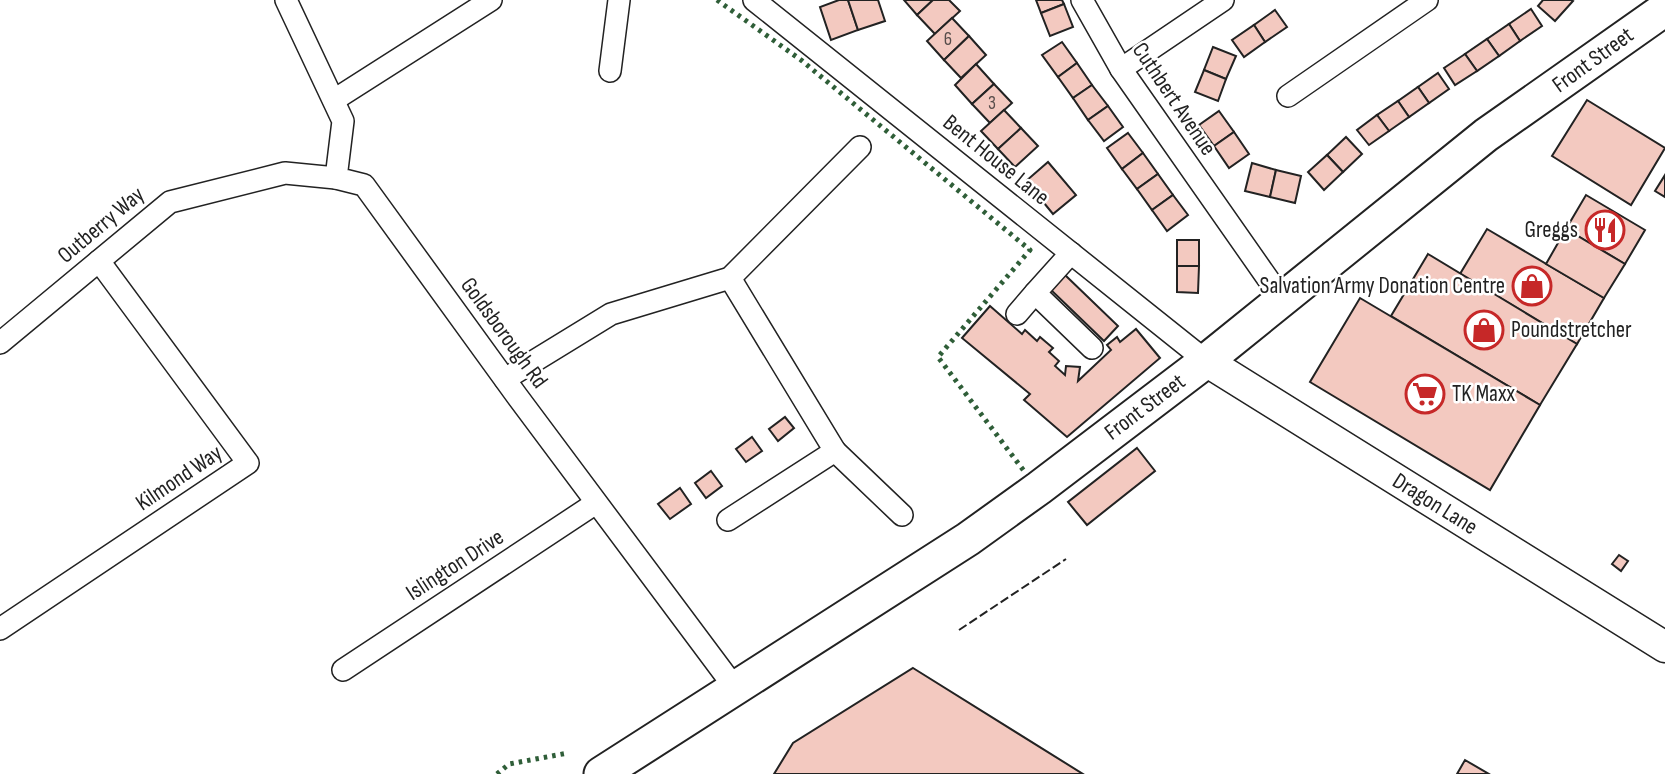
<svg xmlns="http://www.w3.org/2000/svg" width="1665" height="774" font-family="'Sofia Sans Condensed',sans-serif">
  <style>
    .building { fill: #f3c9c0; stroke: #222; stroke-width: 2 }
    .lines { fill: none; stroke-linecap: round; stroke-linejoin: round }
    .street-casing { stroke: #222; stroke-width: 24 }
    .secondary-casing { stroke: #222; stroke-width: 33 }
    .primary-casing { stroke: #222; stroke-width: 37 }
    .street { stroke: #fff; stroke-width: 21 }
    .secondary { stroke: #fff; stroke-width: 30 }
    .primary { stroke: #fff; stroke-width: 33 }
    .hedge { stroke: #2f5e38; stroke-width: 5; stroke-dasharray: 3.5 5; stroke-linecap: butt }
    .fence { stroke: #222; stroke-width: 2; stroke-dasharray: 9 3.5; stroke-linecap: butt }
    .labels { text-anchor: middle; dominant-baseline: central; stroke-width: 5; stroke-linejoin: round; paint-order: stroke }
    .number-label { font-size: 19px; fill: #564c4a }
    .street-label { font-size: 23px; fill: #222; stroke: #fff }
    .poi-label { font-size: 23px; fill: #222; stroke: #fff; text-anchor: end }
  </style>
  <rect width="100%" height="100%" fill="#fff"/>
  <!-- building -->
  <g class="building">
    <path d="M839,0H848L858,30L831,40L820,7Z"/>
    <path d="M848,0H878L885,21L858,30Z"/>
    <path d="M904,0H933L917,15Z"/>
    <path d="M933,0H949L960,11L935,34L917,15Z"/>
    <path d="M1036,0H1062L1064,4L1041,13Z"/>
    <path d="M1543,0H1571L1573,1L1555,21L1538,6Z"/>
    <path d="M1064,4L1073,27L1050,36L1041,13Z"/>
    <path d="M1531,9L1542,26L1520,41L1509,24Z"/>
    <path d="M1275,10L1287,27L1265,42L1254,25Z"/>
    <path d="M952,18L969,36L944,60L927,41Z"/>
    <path d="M1509,24L1520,41L1499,56L1487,39Z"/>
    <path d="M1254,25L1265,42L1244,57L1232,40Z"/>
    <path d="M969,36L986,55L961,78L944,60Z"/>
    <path d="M1487,39L1499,56L1477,71L1465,54Z"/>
    <path d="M1062,42L1077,63L1058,77L1042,55Z"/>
    <path d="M1213,47L1236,56L1226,79L1204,70Z"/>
    <path d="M1465,54L1477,71L1455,85L1444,68Z"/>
    <path d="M1077,63L1092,85L1073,98L1058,77Z"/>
    <path d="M976,64L994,84L972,104L955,85Z"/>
    <path d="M1204,70L1226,79L1218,101L1195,92Z"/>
    <path d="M1438,73L1449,89L1429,103L1418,87Z"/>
    <path d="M994,84L1012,103L990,123L972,104Z"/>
    <path d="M1092,85L1108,106L1088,120L1073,98Z"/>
    <path d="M1418,87L1429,103L1409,117L1398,101Z"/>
    <path d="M1587,100L1665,148L1631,205L1552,156Z"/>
    <path d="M1398,101L1409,117L1389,131L1377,115Z"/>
    <path d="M1108,106L1123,127L1104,141L1088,120Z"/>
    <path d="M1004,110L1021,128L998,149L981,131Z"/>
    <path d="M1219,111L1234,132L1214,146L1199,125Z"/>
    <path d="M1377,115L1389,131L1369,145L1357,130Z"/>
    <path d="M1021,128L1038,146L1015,167L998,149Z"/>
    <path d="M1234,132L1249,154L1229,168L1214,146Z"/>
    <path d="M1128,133L1143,153L1122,169L1107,148Z"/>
    <path d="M1346,137L1362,154L1343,172L1327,155Z"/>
    <path d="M1143,153L1158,174L1137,189L1122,169Z"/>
    <path d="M1327,155L1343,172L1324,190L1308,172Z"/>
    <path d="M1048,162L1076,195L1053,214L1026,181Z"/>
    <path d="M1252,163L1276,170L1270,197L1245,191Z"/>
    <path d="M1276,170L1301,176L1295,203L1270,197Z"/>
    <path d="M1158,174L1173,195L1152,210L1137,189Z"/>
    <path d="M1665,175V197L1655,191Z"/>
    <path d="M1173,195L1188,215L1167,231L1152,210Z"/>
    <path d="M1586,195L1645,230L1625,264L1566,229Z"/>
    <path d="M1487,229L1604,298L1577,344L1460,274Z"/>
    <path d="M1566,229L1625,264L1604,298L1546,264Z"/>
    <rect x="1177" y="240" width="22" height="26"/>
    <path d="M1428,254L1577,344L1540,405L1391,316Z"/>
    <path d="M1177,266H1199L1198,293L1177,292Z"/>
    <path d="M1064,274L1118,326L1104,341L1050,289Z"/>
    <path d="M1360,298L1540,405L1490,490L1310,382Z"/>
    <path d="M990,306L1022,334L1025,330L1037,341L1040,337L1053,348L1049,352L1059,361L1055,366L1065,375L1066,366L1080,367L1078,381L1111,350L1107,345L1117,337L1120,342L1136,329L1160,358L1067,437L1024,400L1030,394L962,338Z"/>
    <path d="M785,417L794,428L778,441L769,429Z"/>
    <path d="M752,437L762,451L746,462L736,449Z"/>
    <path d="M1137,448L1155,471L1087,525L1068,502Z"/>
    <path d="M711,471L722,486L706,498L695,483Z"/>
    <path d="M680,488L691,504L670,519L658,504Z"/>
    <path d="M1619,555L1628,561L1621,571L1612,564Z"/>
    <path d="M913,668L1083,774H774L793,743Z"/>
    <path d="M1465,760L1489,774H1457Z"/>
  </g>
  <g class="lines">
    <defs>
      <g id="street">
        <path d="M286,0L343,121L336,178L364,185L517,396L735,688"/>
        <path d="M754,0L1206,361"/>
        <path d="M1082,0L1121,69L1282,299"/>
        <path d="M1121,69L1223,0"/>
        <path d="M610,71L619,0"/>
        <path d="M1288,96L1427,0"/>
        <path d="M334,100L491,0"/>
        <path d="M1071,253L1035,293L1092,348"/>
        <path d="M1017,314L1035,293"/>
        <path d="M0,343L170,202L285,173L336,178"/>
        <path d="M505,379L611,314L730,278L860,147"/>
        <path d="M835,451L902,515"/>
        <path d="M728,520L835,451L730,278"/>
        <path d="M0,629L248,463L99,261"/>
        <path d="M343,670L596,503"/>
      </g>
      <path id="secondary" d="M1206,361L1665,647"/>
      <path id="primary" d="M601,774L968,539L1039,488L1206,361L1486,135L1665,9"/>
    </defs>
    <!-- street casing -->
    <use href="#street" class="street-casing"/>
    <!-- secondary casing -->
    <use href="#secondary" class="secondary-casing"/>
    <!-- primary casing -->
    <use href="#primary" class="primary-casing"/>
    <!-- street -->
    <use href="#street" class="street"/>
    <!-- secondary -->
    <use href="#secondary" class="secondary"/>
    <!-- primary -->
    <use href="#primary" class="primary"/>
    <!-- hedge -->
    <g class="hedge">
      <path d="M717,0L801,60L1030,250L938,357L1024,471"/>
      <path d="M497,774L509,764L568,753"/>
    </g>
    <!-- fence -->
    <path class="fence" d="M959,630L1066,559"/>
  </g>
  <!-- icons -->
  <defs>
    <symbol id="restaurant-ring" viewBox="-11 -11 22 22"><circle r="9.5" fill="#fff" stroke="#c62828" stroke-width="1.5"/><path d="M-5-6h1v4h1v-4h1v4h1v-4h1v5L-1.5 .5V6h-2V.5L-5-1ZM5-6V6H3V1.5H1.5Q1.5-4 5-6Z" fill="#c62828"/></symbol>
    <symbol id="shop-ring" viewBox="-11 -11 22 22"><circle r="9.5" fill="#fff" stroke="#c62828" stroke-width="1.5"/><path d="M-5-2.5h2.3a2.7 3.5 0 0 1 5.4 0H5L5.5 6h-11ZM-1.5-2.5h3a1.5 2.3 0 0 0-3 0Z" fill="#c62828"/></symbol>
    <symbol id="supermarket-ring" viewBox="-11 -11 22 22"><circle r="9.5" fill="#fff" stroke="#c62828" stroke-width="1.5"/><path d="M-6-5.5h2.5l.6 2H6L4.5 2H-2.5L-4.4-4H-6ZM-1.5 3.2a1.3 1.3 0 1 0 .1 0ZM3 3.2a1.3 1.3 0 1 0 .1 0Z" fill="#c62828"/></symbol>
  </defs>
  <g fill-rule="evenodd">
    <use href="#restaurant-ring" x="1583" y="208" width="44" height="44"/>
    <use href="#shop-ring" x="1510" y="264" width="44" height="44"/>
    <use href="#shop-ring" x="1462" y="308" width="44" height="44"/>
    <use href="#supermarket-ring" x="1403" y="372" width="44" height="44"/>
  </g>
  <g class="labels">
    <!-- number labels -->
    <g class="number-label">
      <text x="948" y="39">6</text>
      <text x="992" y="103">3</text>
    </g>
    <!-- street labels -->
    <g class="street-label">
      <text transform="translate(1593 60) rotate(-36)">Front Street</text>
      <text transform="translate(1174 99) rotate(56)">Cuthbert Avenue</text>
      <text transform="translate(996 160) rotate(39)">Bent House Lane</text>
      <text transform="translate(101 225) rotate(-40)">Outberry Way</text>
      <text transform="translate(504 333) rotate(54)">Goldsborough Rd</text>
      <text transform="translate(1145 407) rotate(-37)">Front Street</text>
      <text transform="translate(179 478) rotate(-34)">Kilmond Way</text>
      <text transform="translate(1435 504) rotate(32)">Dragon Lane</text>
      <text transform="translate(455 565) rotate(-33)">Islington Drive</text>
    </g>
    <!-- poi labels -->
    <g class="poi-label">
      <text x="1578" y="230">Greggs</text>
      <text x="1505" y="286">Salvation Army Donation Centre</text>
      <text x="1511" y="330" text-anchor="start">Poundstretcher</text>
      <text x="1452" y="394" text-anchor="start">TK Maxx</text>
    </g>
  </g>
</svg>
